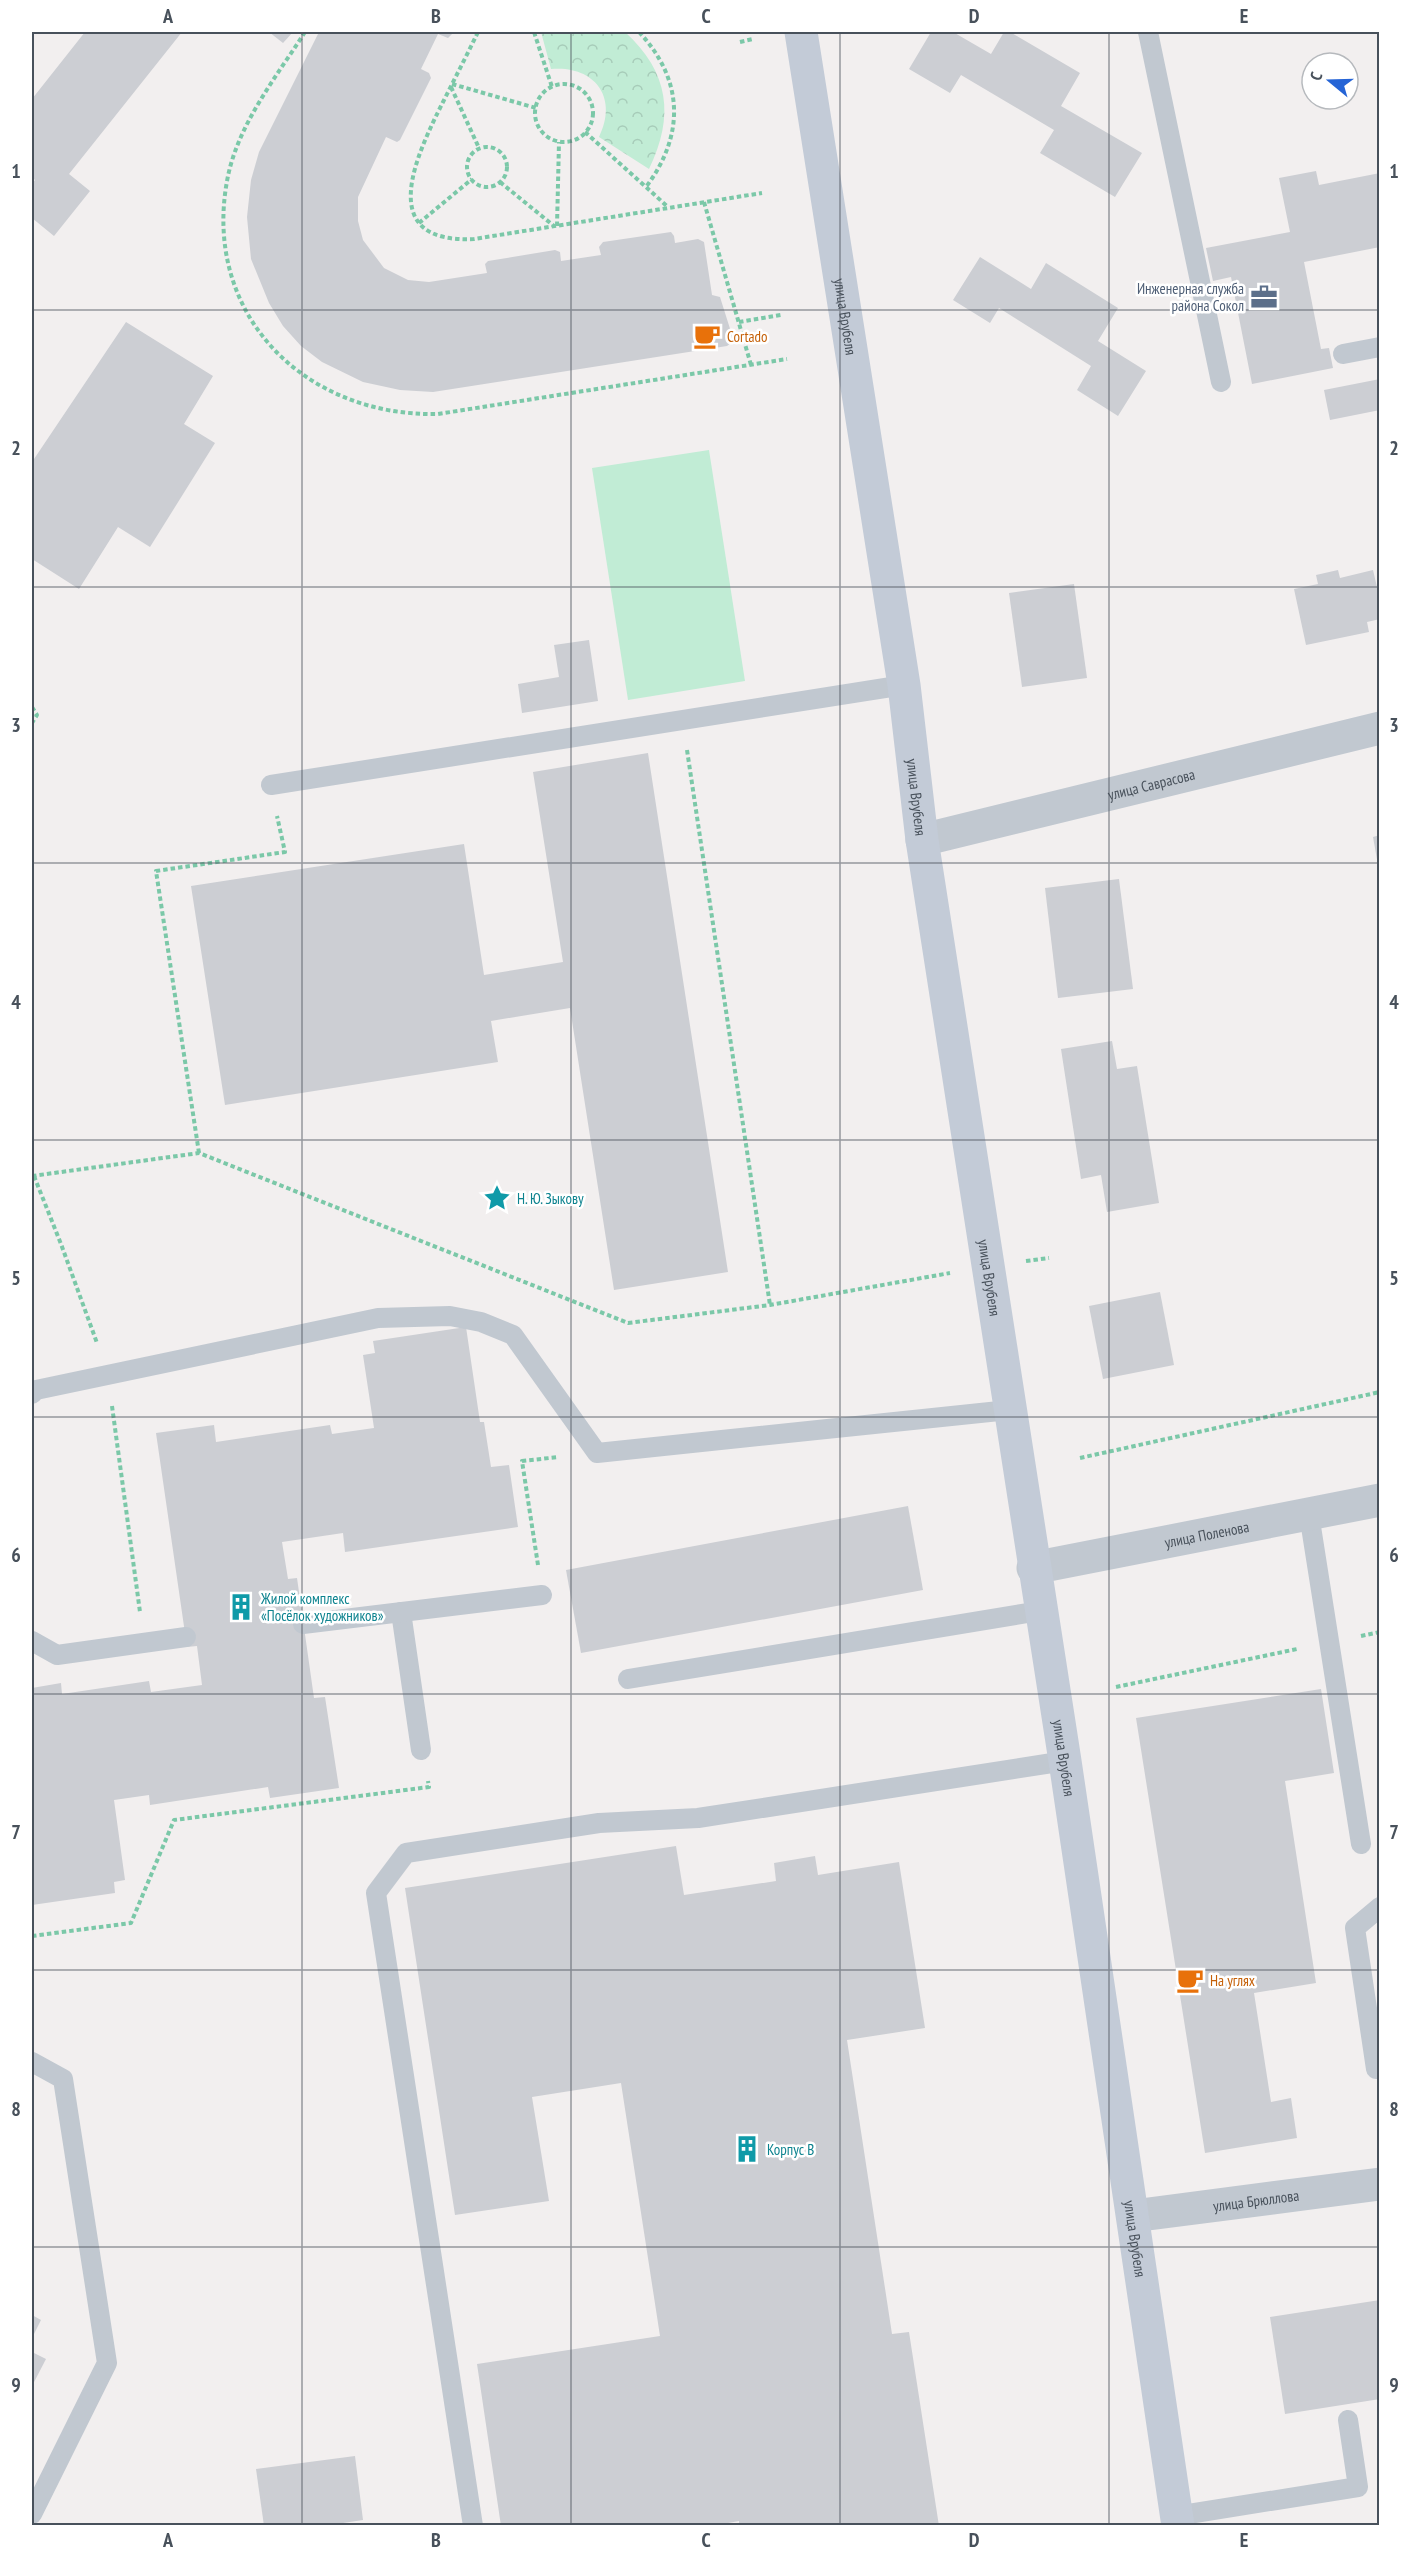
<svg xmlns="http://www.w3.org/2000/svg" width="1411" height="2557" font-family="'PT Sans Narrow',sans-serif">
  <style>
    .park { fill: url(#park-crowns) }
    .pitch { fill: #c1ecd5 }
    .building { fill: #ccced3 }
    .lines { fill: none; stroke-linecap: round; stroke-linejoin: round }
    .path { stroke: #7bc8a8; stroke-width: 4; stroke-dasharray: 4.5 3; stroke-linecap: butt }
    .lane { stroke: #c1c8d0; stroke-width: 20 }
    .street { stroke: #c1c8d0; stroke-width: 33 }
    .secondary { stroke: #c3cbd7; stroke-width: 33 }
    .grid { fill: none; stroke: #48515b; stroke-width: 1.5; stroke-opacity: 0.55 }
    .labels { text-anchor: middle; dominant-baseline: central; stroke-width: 5; stroke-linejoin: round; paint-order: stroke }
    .service-label { font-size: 15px; fill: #4e5e75; stroke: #fff; text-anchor: end }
    .street-label { font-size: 15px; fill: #48515b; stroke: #fff }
    .food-label { font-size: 15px; fill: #c56008; stroke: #fff; text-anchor: start }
    .culture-label { font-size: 15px; fill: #0d838f; stroke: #fff; text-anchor: start }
    .neatline { fill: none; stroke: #48515b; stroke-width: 2 }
    .grid-label { font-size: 20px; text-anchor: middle; font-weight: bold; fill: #48515b }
  </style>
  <defs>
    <pattern id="park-crowns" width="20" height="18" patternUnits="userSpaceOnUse" patternTransform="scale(1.5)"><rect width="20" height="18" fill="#c1ecd5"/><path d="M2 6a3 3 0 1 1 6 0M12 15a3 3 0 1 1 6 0" fill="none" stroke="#a7ccb9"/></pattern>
  </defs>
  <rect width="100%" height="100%" fill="#f2efef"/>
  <!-- park -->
  <path class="park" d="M541,32H625C669,72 675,116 649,169L599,137C619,97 594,65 551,69Z"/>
  <!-- pitch -->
  <path class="pitch" d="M709,450L745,681L628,700L592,468Z"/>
  <!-- building -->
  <g class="building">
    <path d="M85,32H182L69,174L90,191L54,236L32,218V184L35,180L32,177V99Z"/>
    <path d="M269,32H293L283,43Z"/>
    <path d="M319,32H454L448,38L438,34L421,69L429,73L431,78L400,140L397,142L386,137L358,197V221L363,240L384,268L408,280L429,282L487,273L485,264L488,261L555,250L560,252L561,261L601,255L599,247L603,242L671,232L674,236L675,243L698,239L704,242L712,295L720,297L732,335L731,343L727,346L433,392L400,390L363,382L322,362L301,346L283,326L269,303L251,259L247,217L251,180L259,152Z"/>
    <path d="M931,32H953L991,54L1004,32H1010L1080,73L1061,106L1142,153L1115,197L1040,153L1054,130L961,75L950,93L909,69Z"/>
    <path d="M1316,171L1319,185L1380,173V247L1304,262L1321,349L1329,348L1333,368L1252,384L1231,277L1213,281L1206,248L1290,232L1279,178Z"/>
    <path d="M980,257L1031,289L1046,263L1118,308L1098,341L1146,371L1118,416L1077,390L1091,366L999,308L990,323L953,300Z"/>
    <path d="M126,322L213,376L184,424L215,443L150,547L118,527L79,589L32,559V462Z"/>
    <path d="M1380,379V410L1330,420L1324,390Z"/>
    <path d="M1338,570L1340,578L1373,570L1380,600V619L1367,622L1369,632L1306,645L1294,589L1318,584L1316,575Z"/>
    <path d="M1074,584L1087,678L1022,687L1009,593Z"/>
    <path d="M589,640L598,701L522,713L518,684L559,677L554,645Z"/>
    <path d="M648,753L728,1272L614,1290L570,1008L491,1021L498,1062L225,1105L191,886L464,844L484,975L563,962L533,772Z"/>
    <path d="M1380,835V865H1378L1373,837Z"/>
    <path d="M1119,879L1133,989L1058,998L1045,888Z"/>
    <path d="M1112,1041L1117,1069L1137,1066L1159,1203L1107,1212L1101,1175L1081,1179L1061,1049Z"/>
    <path d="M1160,1292L1174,1365L1103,1379L1089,1306Z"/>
    <path d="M466,1327L480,1422H484L491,1467L509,1465L518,1527L345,1552L343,1533L282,1542L288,1579L297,1578L314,1698L325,1697L339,1788L270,1798L268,1787L150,1805L149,1795L114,1800L125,1880L114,1882L115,1893L32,1905V1688L61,1683L62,1694L149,1681L151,1692L202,1685L197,1646L187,1647L156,1433L214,1425L216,1442L330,1425L332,1434L374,1428L363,1355L375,1353L373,1341Z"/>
    <path d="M908,1506L923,1590L581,1653L566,1570Z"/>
    <path d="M1321,1689L1334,1773L1285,1781L1316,1983L1254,1993L1271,2102L1291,2098L1297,2138L1205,2153L1136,1718Z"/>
    <path d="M676,1846L684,1895L776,1881L774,1863L815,1856L818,1875L899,1862L925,2028L847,2040L892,2334L909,2332L939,2526H739V2521L712,2526H501L477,2364L660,2336L621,2083L532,2097L549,2201L455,2215L405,1888Z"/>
    <path d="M1380,2300V2399L1285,2414L1270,2317Z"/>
    <path d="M32,2315L41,2320L32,2338Z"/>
    <path d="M32,2352L46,2359L32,2386Z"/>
    <path d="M355,2456L363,2520L323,2526H264L256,2469Z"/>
  </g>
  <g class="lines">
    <!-- path -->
    <g class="path">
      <path d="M305,32C277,76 239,123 228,176C200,312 303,417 438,414L787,359"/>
      <path d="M478,32C467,55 455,78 443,102C417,154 373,244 474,239L762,193"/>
      <path d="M534,32L552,87"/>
      <path d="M639,32C684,80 685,135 646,187"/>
      <path d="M740,42L753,39"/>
      <path d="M452,84L536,108"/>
      <circle cx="564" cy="113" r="29"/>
      <path d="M451,87L479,148"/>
      <path d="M585,132L668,207"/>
      <circle cx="487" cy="167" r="20"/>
      <path d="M500,182L554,226"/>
      <path d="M704,202L751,365"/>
      <path d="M419,223L472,179"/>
      <path d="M557,226L559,142"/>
      <path d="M739,322L781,315"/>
      <path d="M32,707L37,715L32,723"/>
      <path d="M687,750L770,1305"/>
      <path d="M199,1153L156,871L285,852L277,816"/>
      <path d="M32,1176L199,1153L628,1323L770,1305L950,1273"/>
      <path d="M34,1176L61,1244L97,1343"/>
      <path d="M1026,1261L1049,1258"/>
      <path d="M112,1406L140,1612"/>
      <path d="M1080,1458L1380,1392"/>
      <path d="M538,1565L522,1461L559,1457"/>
      <path d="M1361,1636L1380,1632"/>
      <path d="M1116,1687L1297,1649"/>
      <path d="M32,1936L131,1923L174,1820L429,1787L428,1781"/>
    </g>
    <!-- lane -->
    <g class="lane">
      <path d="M1148,32L1221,382"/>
      <path d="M1343,354L1380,347"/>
      <path d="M271,785L904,685"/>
      <path d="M32,1394L36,1390L378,1318L450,1316L481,1322L513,1335L597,1453L1009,1410"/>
      <path d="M1309,1514L1361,1844"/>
      <path d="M401,1612L421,1750"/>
      <path d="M303,1624L542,1595"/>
      <path d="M32,1641L57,1655L186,1637"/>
      <path d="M628,1679L1040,1611"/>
      <path d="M32,2062L63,2079L107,2363L32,2514"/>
      <path d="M1376,2069L1355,1928L1380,1907"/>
      <path d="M1176,2516L1358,2487L1348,2420"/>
      <path d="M473,2526L376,1893L406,1853L599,1823L698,1818L1065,1761"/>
    </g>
    <!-- street -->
    <g class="street">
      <path id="s1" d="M922,840L1380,728"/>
      <path id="s2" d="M1033,1568L1380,1500"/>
      <path id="s3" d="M1133,2216L1380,2184"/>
    </g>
    <!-- secondary -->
    <path class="secondary" id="s4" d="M801,32L904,685L922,840L1065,1761L1178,2526"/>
  </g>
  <!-- grid -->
  <path class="grid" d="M302,32V2526M571,32V2526M840,32V2526M1109,32V2526M32,310H1380M32,587H1380M32,863H1380M32,1140H1380M32,1417H1380M32,1694H1380M32,1970H1380M32,2247H1380"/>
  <!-- icons -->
  <defs>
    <symbol id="office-bare" viewBox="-9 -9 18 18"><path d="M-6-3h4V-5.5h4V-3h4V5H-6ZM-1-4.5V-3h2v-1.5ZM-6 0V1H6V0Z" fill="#5c6f8a" stroke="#fff" stroke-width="2.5" paint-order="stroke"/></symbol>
    <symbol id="cafe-bare" viewBox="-9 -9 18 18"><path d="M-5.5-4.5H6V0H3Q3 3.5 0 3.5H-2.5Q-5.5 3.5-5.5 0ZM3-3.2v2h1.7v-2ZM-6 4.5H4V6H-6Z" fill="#e8710a" stroke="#fff" stroke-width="2.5" paint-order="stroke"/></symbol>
    <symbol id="sight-bare" viewBox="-9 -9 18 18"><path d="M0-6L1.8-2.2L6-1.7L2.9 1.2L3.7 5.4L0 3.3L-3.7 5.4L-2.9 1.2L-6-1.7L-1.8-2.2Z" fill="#0f9aa8" stroke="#fff" stroke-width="2.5" paint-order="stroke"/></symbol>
    <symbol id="building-bare" viewBox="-9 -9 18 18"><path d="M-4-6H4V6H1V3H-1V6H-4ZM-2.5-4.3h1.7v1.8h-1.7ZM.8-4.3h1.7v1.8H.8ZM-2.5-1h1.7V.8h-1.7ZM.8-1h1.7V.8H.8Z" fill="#0f9aa8" stroke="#fff" stroke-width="2.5" paint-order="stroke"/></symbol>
  </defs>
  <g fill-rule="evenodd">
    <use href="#office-bare" x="1245" y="278" width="38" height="38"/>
    <use href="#cafe-bare" x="688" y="317" width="38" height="38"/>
    <use href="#sight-bare" x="478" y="1179" width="38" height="38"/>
    <use href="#building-bare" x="222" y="1588" width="38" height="38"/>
    <use href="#cafe-bare" x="1171" y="1961" width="38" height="38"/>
    <use href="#building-bare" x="728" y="2130" width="38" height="38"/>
  </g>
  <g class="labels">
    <!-- service labels -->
    <g class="service-label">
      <text x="1244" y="288">Инженерная служба<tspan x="1244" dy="17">района Сокол</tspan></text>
    </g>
    <!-- street labels -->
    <g class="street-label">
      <text stroke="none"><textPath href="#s4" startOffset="288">улица Врубеля</textPath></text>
      <text stroke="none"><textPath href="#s1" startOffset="236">улица Саврасова</textPath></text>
      <text stroke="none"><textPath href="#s4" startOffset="774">улица Врубеля</textPath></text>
      <text stroke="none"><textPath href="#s4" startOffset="1260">улица Врубеля</textPath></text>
      <text stroke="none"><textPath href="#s2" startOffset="177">улица Поленова</textPath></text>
      <text stroke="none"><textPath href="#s4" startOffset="1746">улица Врубеля</textPath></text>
      <text stroke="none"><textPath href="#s3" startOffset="124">улица Брюллова</textPath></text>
      <text stroke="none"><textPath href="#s4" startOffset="2232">улица Врубеля</textPath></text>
    </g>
    <!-- food labels -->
    <g class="food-label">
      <text x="727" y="336">Cortado</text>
      <text x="1210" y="1980">На углях</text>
    </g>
    <!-- culture labels -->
    <g class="culture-label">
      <text x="517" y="1198">Н. Ю. Зыкову</text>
      <text x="261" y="1598">Жилой комплекс<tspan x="261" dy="17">«Посёлок художников»</tspan></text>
      <text x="767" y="2149">Корпус В</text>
    </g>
  </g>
  <!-- border -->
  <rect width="1411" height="2557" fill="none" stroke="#ffffff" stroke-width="66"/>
  <!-- north arrow -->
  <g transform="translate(1330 81) rotate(289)"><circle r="28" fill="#ffffff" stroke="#b6b9bd" stroke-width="1.5"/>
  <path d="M0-4.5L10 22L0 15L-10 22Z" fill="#2564d6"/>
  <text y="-9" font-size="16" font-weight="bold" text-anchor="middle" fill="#48515b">С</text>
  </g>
  <rect x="33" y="33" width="1345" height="2491" class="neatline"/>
  <g class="grid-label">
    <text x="168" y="23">A</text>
    <text x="436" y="23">B</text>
    <text x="706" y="23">C</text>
    <text x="974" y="23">D</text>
    <text x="1244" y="23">E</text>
    <text x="16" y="178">1</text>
    <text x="1394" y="178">1</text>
    <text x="16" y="455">2</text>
    <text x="1394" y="455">2</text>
    <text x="16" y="732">3</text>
    <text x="1394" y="732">3</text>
    <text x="16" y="1009">4</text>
    <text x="1394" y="1009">4</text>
    <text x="16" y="1285">5</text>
    <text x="1394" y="1285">5</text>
    <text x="16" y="1562">6</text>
    <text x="1394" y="1562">6</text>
    <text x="16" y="1839">7</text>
    <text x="1394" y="1839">7</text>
    <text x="16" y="2116">8</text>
    <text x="1394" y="2116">8</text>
    <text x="16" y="2392">9</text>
    <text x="1394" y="2392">9</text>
    <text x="168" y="2547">A</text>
    <text x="436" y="2547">B</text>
    <text x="706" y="2547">C</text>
    <text x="974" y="2547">D</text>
    <text x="1244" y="2547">E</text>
  </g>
</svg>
